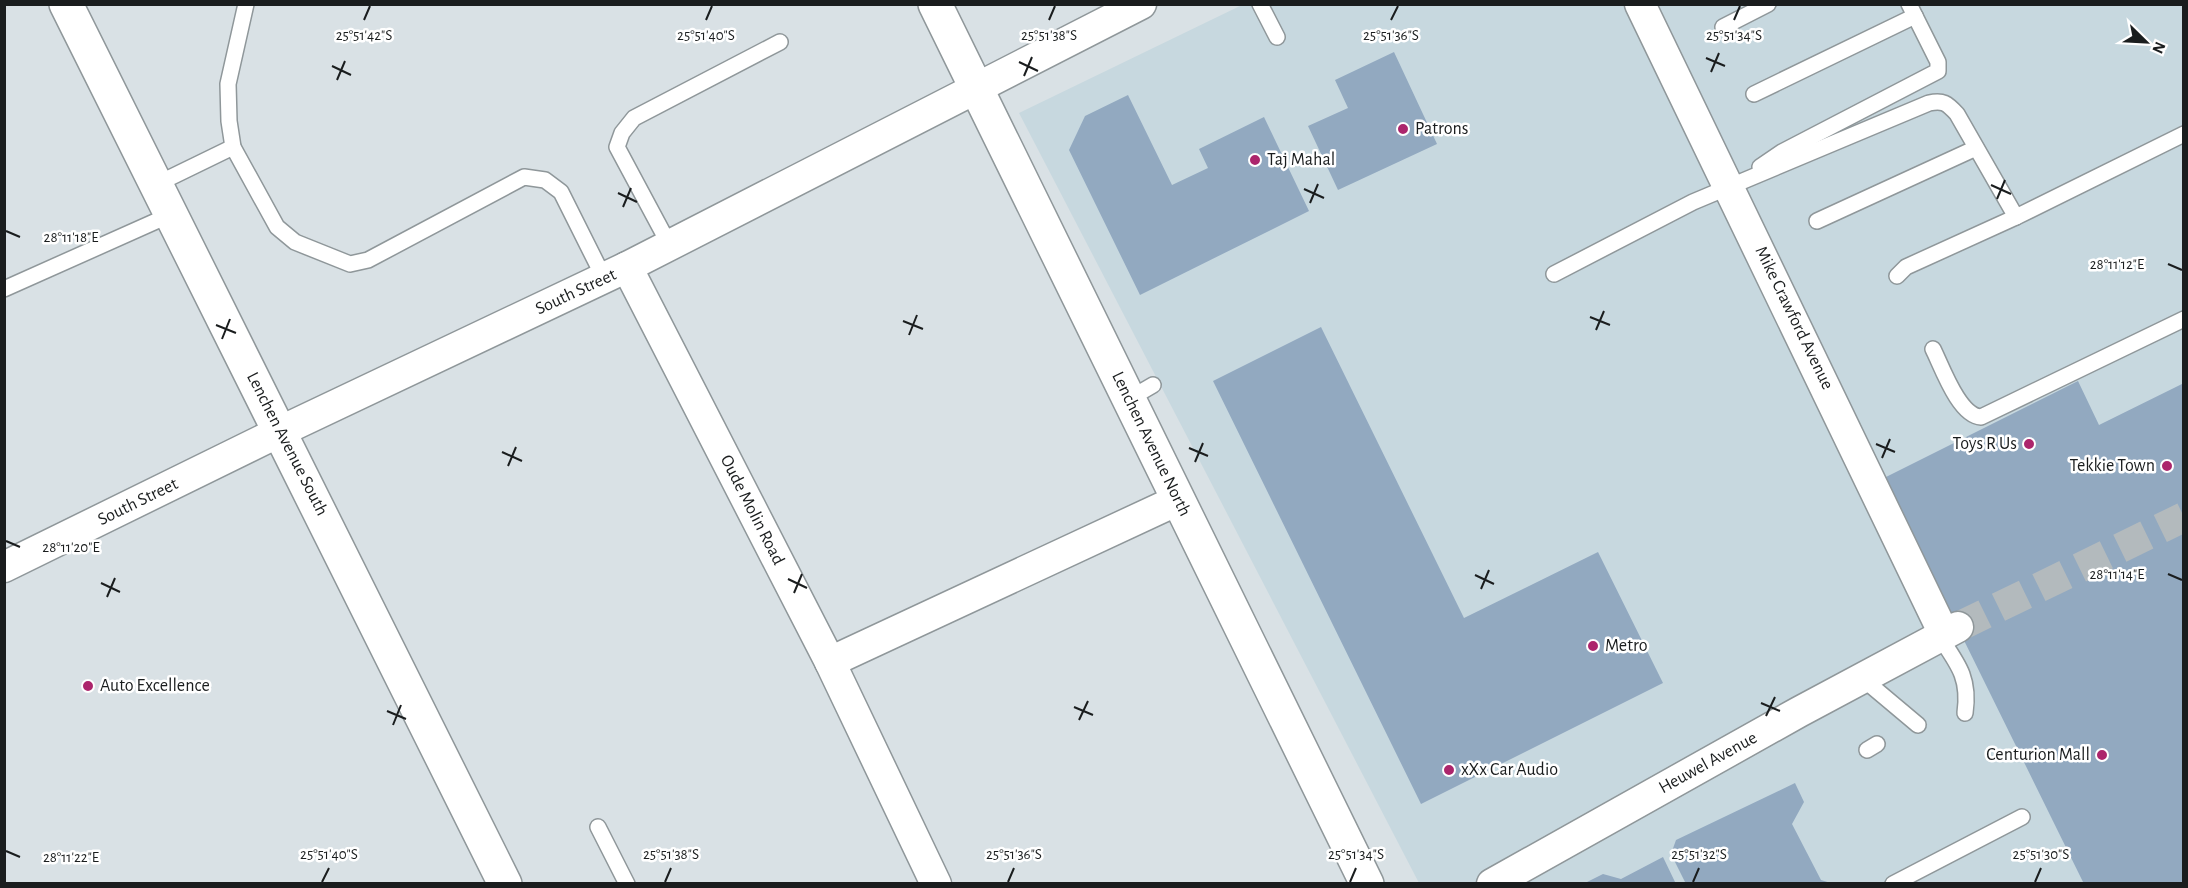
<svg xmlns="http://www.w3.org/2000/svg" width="2188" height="888" font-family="'Alegreya Sans',sans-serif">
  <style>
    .built { fill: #c7d8df }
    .building { fill: #92a9c0 }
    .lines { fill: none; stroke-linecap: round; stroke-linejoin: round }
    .street-tunnel { stroke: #b3babd; stroke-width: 30; stroke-dasharray: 30 15; stroke-linecap: butt }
    .lane-casing { stroke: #8f979a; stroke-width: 18 }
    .street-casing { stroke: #8f979a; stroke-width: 33 }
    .secondary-casing { stroke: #8f979a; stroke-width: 36 }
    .lane { stroke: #fff; stroke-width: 15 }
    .street { stroke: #fff; stroke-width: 30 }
    .secondary { stroke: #fff; stroke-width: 33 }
    .ticks { fill: none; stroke: #1a1d1e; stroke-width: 2 }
    .poi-dot { fill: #ac256c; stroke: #fff; stroke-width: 2 }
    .labels { text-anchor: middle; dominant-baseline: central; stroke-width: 5; stroke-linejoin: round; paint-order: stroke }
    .poi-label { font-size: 18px; fill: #1a1d1e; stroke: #fff; text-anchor: start }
    .street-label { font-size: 18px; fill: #1a1d1e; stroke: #fff }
    .ticks-label { font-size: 15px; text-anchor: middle; fill: #1a1d1e; stroke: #fff; stroke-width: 5; stroke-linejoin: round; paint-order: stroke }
  </style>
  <rect width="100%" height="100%" fill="#d9e1e5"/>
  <!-- built -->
  <path class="built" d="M1242,5H2183V883H1419L1019,113Z"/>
  <!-- building -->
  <g class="building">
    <path d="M1394,52L1437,144L1338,190L1308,126L1348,108L1335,80Z"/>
    <path d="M1128,95L1172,185L1208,168L1199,149L1264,117L1309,211L1140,295L1069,150L1085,116Z"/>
    <path d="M1321,327L1464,618L1598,552L1663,683L1421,804L1213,381Z"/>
    <path d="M2078,381L2099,425L2184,383V884H2084L1884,478Z"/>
    <path d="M1795,783L1804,802L1792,824L1821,880L1834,884L1685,882L1671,854L1676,840Z"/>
    <path d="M1663,857L1676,884H1583L1603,874L1621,879Z"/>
  </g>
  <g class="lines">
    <!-- street-tunnel -->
    <path class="street-tunnel" d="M1958,627L2184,517"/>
    <defs>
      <g id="lane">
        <path d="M246,4L228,84L229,121L233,147L277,227L295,242L350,264L368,260L524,177L545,180L561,192L604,278"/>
        <path d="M1260,4L1277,37"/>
        <path d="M1723,27L1768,4"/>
        <path d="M1754,94L1915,16"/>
        <path d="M1760,167L1782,152L1938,71V62L1909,4"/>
        <path d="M157,184L233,147"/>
        <path d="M1817,221L1976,148"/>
        <path d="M670,246L617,147L622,133L634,118L780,42"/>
        <path d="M1554,274L1693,202L1929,103C1943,100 1947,103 1957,114L2016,217"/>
        <path d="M1897,276L1906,267L2016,217L2184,134"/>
        <path d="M4,289L172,214"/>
        <path d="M1933,349C1942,367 1959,416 1981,417L2184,319"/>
        <path d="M1129,399L1153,385"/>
        <path d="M1939,636C1958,664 1970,678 1965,713"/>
        <path d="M1862,678L1918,725"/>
        <path d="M1867,750L1877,744"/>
        <path d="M598,827L627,884"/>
        <path d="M1893,884L2022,817"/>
      </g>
      <g id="street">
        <path d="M1640,4L1944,634"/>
        <path d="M627,267L830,662L936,884"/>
        <path d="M4,567L281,431L627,267L1141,4"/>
        <path d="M830,662L1178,500"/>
        <path d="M1492,884L1799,712L1958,627"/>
      </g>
      <g id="secondary">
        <path d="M66,4L505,884"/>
        <path d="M935,4L1367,884"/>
      </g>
    </defs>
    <!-- lane casing -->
    <use href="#lane" class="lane-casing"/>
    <!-- street casing -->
    <use href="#street" class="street-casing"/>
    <!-- secondary casing -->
    <use href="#secondary" class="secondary-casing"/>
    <!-- lane -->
    <use href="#lane" class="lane"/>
    <!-- street -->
    <use href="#street" class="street"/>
    <!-- secondary -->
    <use href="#secondary" class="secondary"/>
  </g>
  <!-- ticks -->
  <path class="ticks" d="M364,20L370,6M706,20L712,6M1049,20L1055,6M1391,20L1398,6M1734,20L1740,6M1706,58L1725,66M1019,62L1038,71M332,66L351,75M1711,72L1719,53M1024,76L1032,57M337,80L345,61M1991,185L2011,194M1304,189L1324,198M618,193L637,202M1997,199L2005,180M1310,203L1318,184M623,207L631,188M6,231L20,237M2168,264L2182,270M1590,317L1610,325M903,321L923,329M216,325L236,333M1596,330L1604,311M909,335L917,315M222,339L230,319M1876,444L1895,452M1189,448L1208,456M502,452L522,461M1882,458L1890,439M1195,462L1203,443M508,466L516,447M6,541L20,547M2168,574L2182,580M1475,575L1494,584M788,579L807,588M101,583L120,592M1481,589L1489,570M794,593L802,574M107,597L115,578M1761,703L1780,711M1074,707L1093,715M387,711L406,719M1766,716L1775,697M1079,720L1088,701M393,725L401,705M6,851L20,857M322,882L329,868M665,882L671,868M1008,882L1014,868M1350,882L1356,868M1693,882L1699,868M2035,882L2041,868"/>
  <!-- markers -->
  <g class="poi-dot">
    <circle cx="1403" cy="129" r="6"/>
    <circle cx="1255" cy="160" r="6"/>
    <circle cx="2029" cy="444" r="6"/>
    <circle cx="2167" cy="466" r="6"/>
    <circle cx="1593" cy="646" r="6"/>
    <circle cx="88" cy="686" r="6"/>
    <circle cx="2102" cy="755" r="6"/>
    <circle cx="1449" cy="770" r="6"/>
  </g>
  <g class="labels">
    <!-- poi labels -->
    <g class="poi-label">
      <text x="1415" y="129">Patrons</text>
      <text x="1267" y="160">Taj Mahal</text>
      <text x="2017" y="444" text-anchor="end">Toys R Us</text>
      <text x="2155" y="466" text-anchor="end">Tekkie Town</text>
      <text x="1605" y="646">Metro</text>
      <text x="100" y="686">Auto Excellence</text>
      <text x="2090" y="755" text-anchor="end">Centurion Mall</text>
      <text x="1461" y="770">xXx Car Audio</text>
    </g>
    <!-- street labels -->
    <g class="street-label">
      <text transform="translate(576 292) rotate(-25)">South Street</text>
      <text transform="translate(1794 318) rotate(64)">Mike Crawford Avenue</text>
      <text transform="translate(287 444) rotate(63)">Lenchen Avenue South</text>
      <text transform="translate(1151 444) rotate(64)">Lenchen Avenue North</text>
      <text transform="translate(138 502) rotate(-26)">South Street</text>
      <text transform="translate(752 510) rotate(63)">Oude Molin Road</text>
      <text transform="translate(1708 763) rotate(-29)">Heuwel Avenue</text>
    </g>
  </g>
  <g class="ticks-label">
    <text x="364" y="40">25°51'42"S</text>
    <text x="706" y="40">25°51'40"S</text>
    <text x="1049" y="40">25°51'38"S</text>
    <text x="1391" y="40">25°51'36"S</text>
    <text x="1734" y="40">25°51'34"S</text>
    <text x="71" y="242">28°11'18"E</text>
    <text x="2117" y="269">28°11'12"E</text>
    <text x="71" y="552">28°11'20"E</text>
    <text x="2117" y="579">28°11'14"E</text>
    <text x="329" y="859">25°51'40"S</text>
    <text x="671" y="859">25°51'38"S</text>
    <text x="1014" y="859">25°51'36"S</text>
    <text x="1356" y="859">25°51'34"S</text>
    <text x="1699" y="859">25°51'32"S</text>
    <text x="2041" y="859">25°51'30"S</text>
    <text x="71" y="862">28°11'22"E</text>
  </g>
  <!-- border -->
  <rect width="2188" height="888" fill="none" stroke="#1a1d1e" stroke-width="12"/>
  <!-- north arrow -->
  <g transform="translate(2146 42) rotate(114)" stroke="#ffffff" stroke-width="4.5" paint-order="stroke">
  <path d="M0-4.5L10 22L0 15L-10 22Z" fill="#1a1d1e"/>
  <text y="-9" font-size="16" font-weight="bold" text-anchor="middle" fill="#1a1d1e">N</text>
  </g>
</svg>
